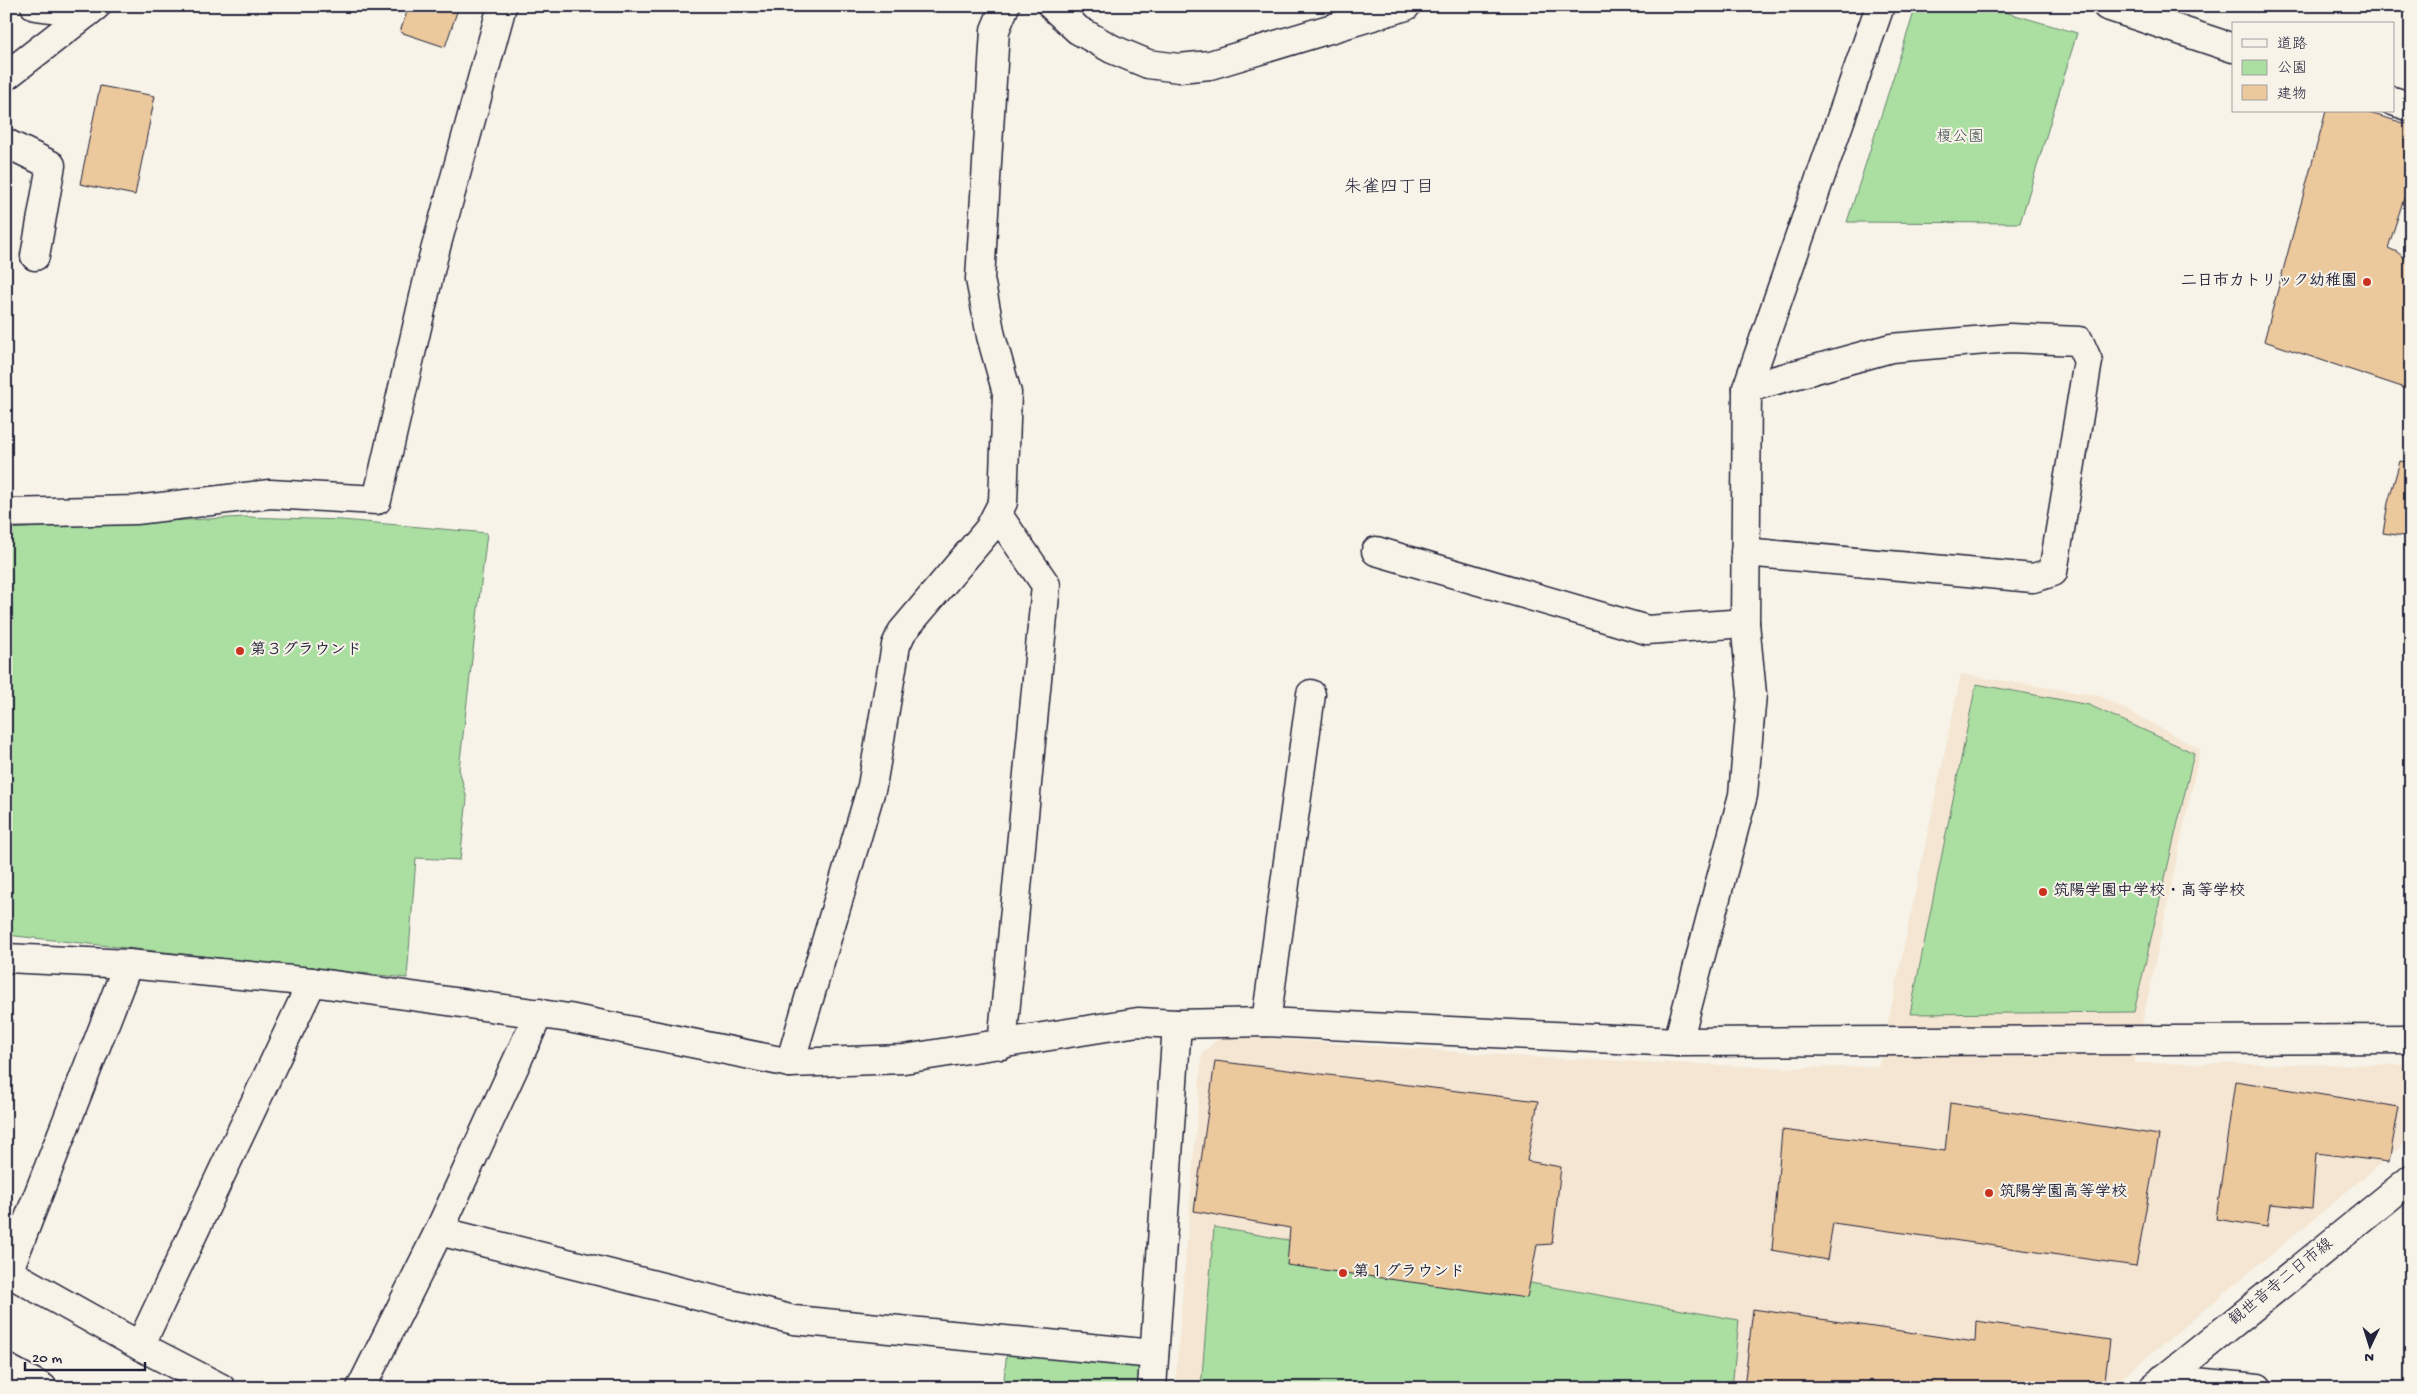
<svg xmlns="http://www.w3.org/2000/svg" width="2417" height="1394" font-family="'Gochi Hand','Klee One',sans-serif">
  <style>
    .built { fill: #f4e6d2 }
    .green { fill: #aadfa1; stroke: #66806e }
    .building { fill: #ecc89d; stroke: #22223b }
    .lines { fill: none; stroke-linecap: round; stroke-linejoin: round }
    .street-casing { stroke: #22223b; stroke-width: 31 }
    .secondary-casing { stroke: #22223b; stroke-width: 31 }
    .highway-casing { stroke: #22223b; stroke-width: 31 }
    .street { stroke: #f7f3e8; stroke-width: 28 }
    .secondary { stroke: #f7f3e8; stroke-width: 28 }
    .highway { stroke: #f7f3e8; stroke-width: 28 }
    .poi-dot { fill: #c8321e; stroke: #f7f3e8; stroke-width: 2 }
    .labels { text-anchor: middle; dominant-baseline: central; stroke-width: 4; stroke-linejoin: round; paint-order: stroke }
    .park-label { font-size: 16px; fill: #445154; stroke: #f7f3e8 }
    .poi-label { font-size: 16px; font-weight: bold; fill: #22223b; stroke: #f7f3e8; text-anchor: start }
    .street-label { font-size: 16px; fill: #22223b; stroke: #f7f3e8 }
    .neighbourhood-label { font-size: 18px; fill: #22223b; stroke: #f7f3e8 }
  </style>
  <rect width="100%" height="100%" fill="#f7f3e8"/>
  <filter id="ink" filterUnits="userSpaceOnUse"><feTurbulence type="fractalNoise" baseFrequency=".02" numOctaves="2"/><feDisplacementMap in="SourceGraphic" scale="10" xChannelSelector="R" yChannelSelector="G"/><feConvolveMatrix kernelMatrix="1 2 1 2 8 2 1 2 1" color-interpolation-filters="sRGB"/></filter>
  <g filter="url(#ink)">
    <!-- built -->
    <path class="built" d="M1961,674L2100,696L2200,749L2134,1063L2411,1065V1138L2110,1388H1175L1202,1054L1222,1035L1542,1058L1792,1068L1879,1066Z"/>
    <!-- green -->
    <g class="green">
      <path d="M1916,6H1984L2077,33L2020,223L1847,222Z"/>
      <path d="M247,517L342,520L487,533L459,769L467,799L460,860L416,858L407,978L6,935V529Z"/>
      <path d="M1976,684L2089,705L2194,753L2134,1012L1910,1014Z"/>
      <path d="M1214,1227L1739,1320L1732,1388H1201Z"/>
      <path d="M1007,1351L1140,1365L1138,1388H1003Z"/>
    </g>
    <!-- building -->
    <g class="building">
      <path d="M409,6H459L445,47L400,32Z"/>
      <path d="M100,86L155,96L135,195L80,184Z"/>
      <path d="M2326,111H2362L2411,125V176L2388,248L2397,252L2407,260L2410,269L2411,390L2264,341Z"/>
      <path d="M2400,461L2411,463V537L2383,533L2388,503Z"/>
      <path d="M1215,1061L1538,1101L1527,1161L1561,1167L1552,1244L1537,1245L1527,1298L1287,1265L1290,1228L1194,1211Z"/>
      <path d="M2235,1081L2399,1107L2389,1162L2316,1153L2312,1208L2270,1204L2267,1227L2216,1219Z"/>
      <path d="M1950,1103L2159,1135L2136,1266L1833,1223L1827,1260L1772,1250L1782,1130L1945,1151Z"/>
      <path d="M1753,1309L1975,1342L1976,1321L2110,1340L2104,1388H1744Z"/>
    </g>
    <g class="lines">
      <defs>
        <g id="street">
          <path d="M35,6L87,13"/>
          <path d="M1052,6L1078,30L1112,49L1148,64L1179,68L1210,65L1406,6"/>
          <path d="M2107,6L2233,48"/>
          <path d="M2393,101L2411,107"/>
          <path d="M6,143L51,165L35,256"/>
          <path d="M6,513L136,510L270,494L377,500L433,258L502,6"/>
          <path d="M998,515L1046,585L1002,1045"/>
          <path d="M1376,551L1647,630L1745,623"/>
          <path d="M1745,552L2033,578L2053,572L2088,361L2079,341L2010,338L1891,348L1747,388"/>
          <path d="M6,958L128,964L312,982L569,1018L790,1063L904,1059L1138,1022L1177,1024L1266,1022L1678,1042L2411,1039"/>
          <path d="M1266,1022L1311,694"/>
          <path d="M1678,1042L1743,795L1752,694L1745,623L1747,388L1880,6"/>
          <path d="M790,1063L872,786L896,645L902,632L989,529L1003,502L1007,393L991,336L980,279L995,30L1005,6"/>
          <path d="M439,1231L794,1320L1154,1354"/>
          <path d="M6,1271L140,1346L221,1388"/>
          <path d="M8,1272L128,964"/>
          <path d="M140,1346L312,982"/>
          <path d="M2163,1379L2258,1388"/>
          <path d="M361,1388L439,1231L539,1013"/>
          <path d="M1152,1388L1177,1024"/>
        </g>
        <g id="secondary">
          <path d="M6,76L96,6"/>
          <path d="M2153,1388L2411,1179"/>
        </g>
        <path id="highway" d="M6,1368L43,1388"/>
      </defs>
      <!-- street casing -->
      <use href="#street" class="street-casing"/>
      <!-- secondary casing -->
      <use href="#secondary" class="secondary-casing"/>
      <!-- highway casing -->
      <use href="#highway" class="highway-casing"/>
      <!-- street -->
      <use href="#street" class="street"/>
      <!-- secondary -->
      <use href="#secondary" class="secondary"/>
      <!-- highway -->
      <use href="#highway" class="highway"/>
    </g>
  </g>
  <!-- markers -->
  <g class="poi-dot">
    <circle cx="2367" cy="282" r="5"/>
    <circle cx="240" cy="651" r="5"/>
    <circle cx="2043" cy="892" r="5"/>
    <circle cx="1989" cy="1193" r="5"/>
    <circle cx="1343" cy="1273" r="5"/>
  </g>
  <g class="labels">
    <!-- park labels -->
    <g class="park-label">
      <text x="1960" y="138">榎公園</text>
    </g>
    <!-- poi labels -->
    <g class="poi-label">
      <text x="2357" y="282" text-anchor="end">二日市カトリック幼稚園</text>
      <text x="250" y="651">第３グラウンド</text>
      <text x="2053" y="892">筑陽学園中学校・高等学校</text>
      <text x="1999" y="1193">筑陽学園高等学校</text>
      <text x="1353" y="1273">第１グラウンド</text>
    </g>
    <!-- street labels -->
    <g class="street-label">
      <text transform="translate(2282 1283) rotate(-39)">観世音寺二日市線</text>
    </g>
    <!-- neighbourhood labels -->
    <g class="neighbourhood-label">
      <text x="1389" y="188">朱雀四丁目</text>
    </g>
  </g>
  <!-- margin -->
  <rect width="2417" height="1394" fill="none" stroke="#f7f3e8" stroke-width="25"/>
  <rect x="12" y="12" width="2392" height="1369" fill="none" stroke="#22223b" stroke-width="2" filter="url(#ink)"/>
  <!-- legend -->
  <rect x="2232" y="22" width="162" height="90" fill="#f7f3e8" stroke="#a29fa3"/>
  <rect x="2242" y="39" width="25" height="8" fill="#f7f3e8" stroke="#a29fa3"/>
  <text x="2277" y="48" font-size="15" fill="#22223b">道路</text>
  <rect x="2242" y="60" width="25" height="15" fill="#aadfa1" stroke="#a29fa3"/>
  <text x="2277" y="72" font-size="15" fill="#22223b">公園</text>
  <rect x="2242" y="85" width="25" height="15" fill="#ecc89d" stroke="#a29fa3"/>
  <text x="2277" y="98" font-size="15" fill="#22223b">建物</text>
  <!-- north arrow -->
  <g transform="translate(2370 1346) rotate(184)" stroke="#f7f3e8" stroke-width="4" paint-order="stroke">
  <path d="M0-4L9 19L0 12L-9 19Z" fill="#22223b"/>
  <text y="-8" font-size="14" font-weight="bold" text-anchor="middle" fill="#22223b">N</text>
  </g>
  <!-- scale -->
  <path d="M25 1362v8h120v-8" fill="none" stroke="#22223b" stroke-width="2.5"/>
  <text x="32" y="1362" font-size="15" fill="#22223b" stroke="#f7f3e8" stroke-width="4" paint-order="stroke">20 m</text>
</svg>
